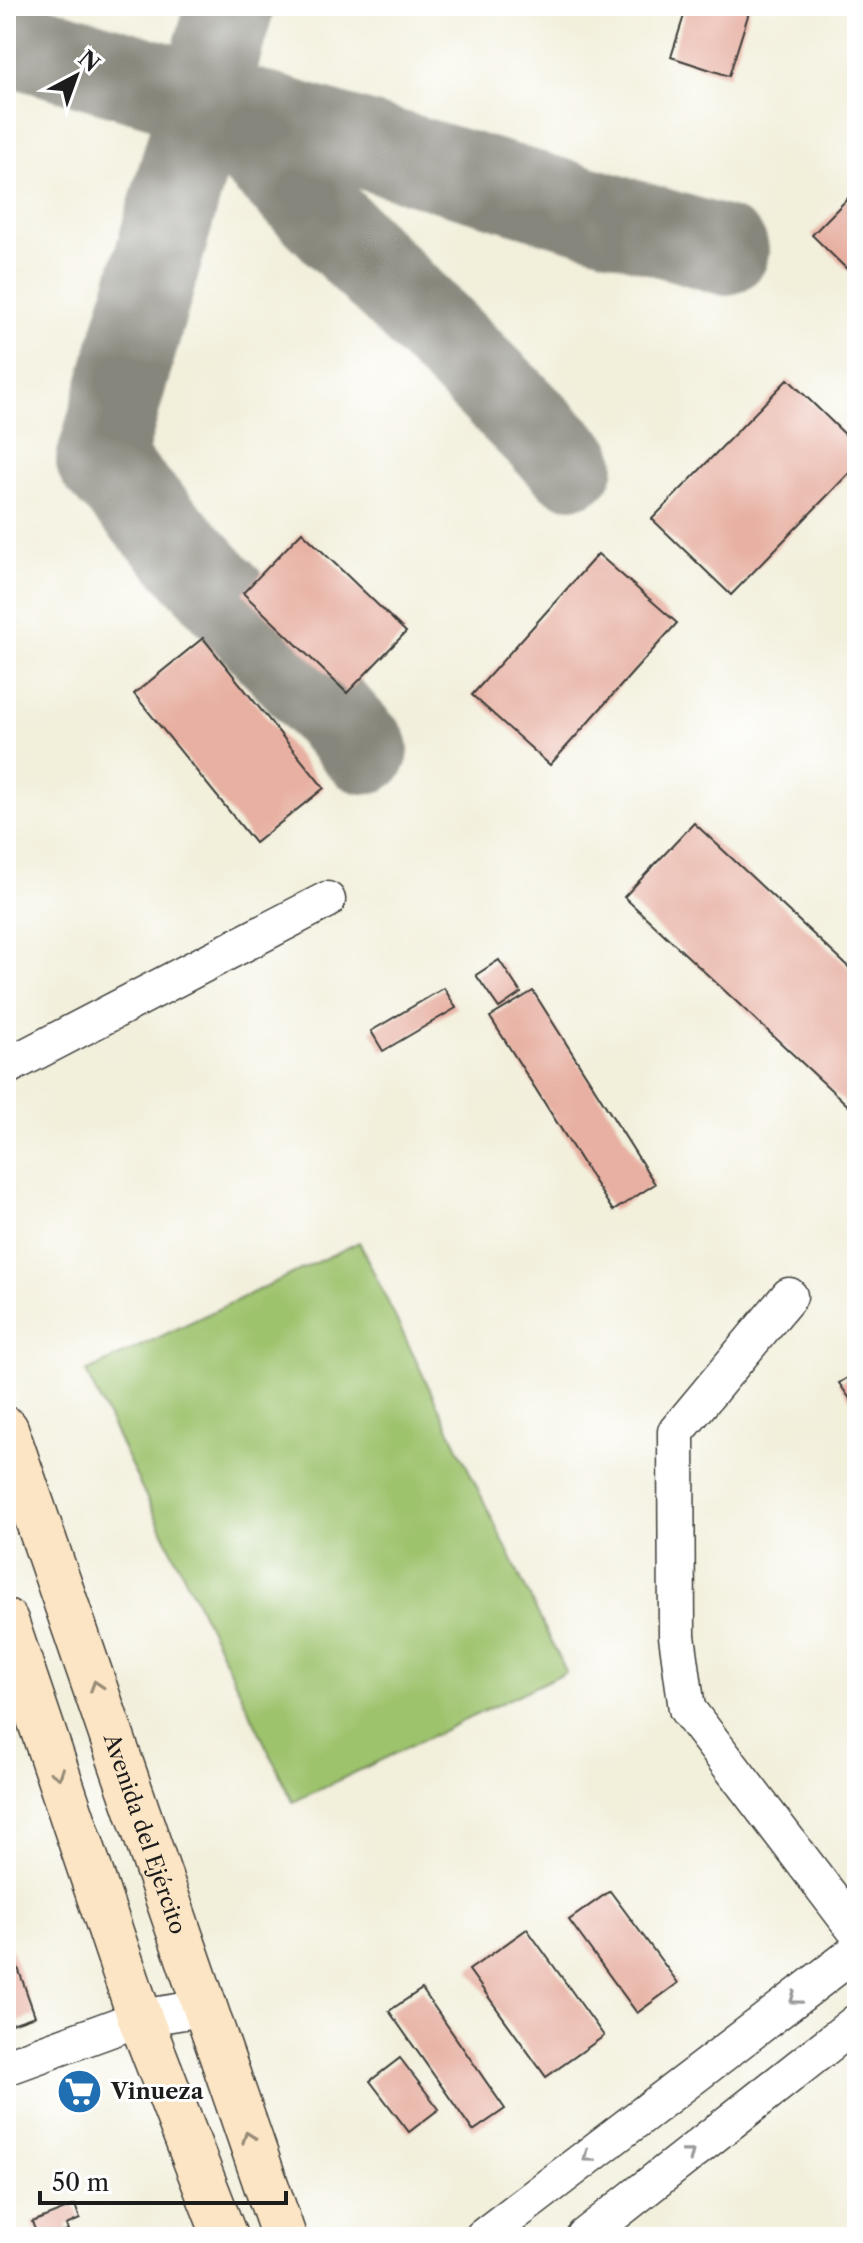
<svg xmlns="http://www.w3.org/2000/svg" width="863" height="2243" font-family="'Libre Caslon Text',serif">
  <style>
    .green { fill: #9ec36d; stroke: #5d7044; stroke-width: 2 }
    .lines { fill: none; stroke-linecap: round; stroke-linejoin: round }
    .taxiway { stroke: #87867c; stroke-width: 88 }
    .building { fill: #e7b0a2 }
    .minor-casing { stroke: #3c3c39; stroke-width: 39 }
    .secondary-casing { stroke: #3c3c39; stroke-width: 47 }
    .minor { stroke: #fff; stroke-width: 36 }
    .secondary { stroke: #fce5c4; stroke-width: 44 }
    .oneway { stroke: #978b78 }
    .oneway2 { stroke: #999 }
    .labels { text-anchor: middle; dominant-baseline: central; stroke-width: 6; stroke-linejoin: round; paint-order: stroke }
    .street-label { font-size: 22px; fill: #1c1c1c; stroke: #fff }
    .poi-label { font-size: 22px; font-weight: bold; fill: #1c1c1c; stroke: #fff; text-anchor: start }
  </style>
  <rect width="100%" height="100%" fill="#fff"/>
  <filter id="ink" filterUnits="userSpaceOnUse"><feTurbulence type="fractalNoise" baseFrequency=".0125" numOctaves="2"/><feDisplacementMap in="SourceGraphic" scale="16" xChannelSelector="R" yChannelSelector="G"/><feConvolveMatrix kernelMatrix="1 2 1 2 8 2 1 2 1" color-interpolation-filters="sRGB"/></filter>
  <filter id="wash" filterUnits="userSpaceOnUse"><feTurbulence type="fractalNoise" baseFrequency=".006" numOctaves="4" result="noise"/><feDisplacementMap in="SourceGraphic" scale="32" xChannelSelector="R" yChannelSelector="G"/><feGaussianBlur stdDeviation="1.8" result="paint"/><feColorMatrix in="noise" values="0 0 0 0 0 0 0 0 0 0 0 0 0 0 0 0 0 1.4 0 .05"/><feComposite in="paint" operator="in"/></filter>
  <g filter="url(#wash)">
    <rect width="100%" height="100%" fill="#f2efdb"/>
    <!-- green -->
    <path class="green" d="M359,1242L566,1672L293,1802L86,1372Z"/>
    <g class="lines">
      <!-- taxiway -->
      <g class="taxiway">
        <path d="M230,6L100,461L365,750"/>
        <path d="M6,40L725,251"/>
        <path d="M210,104L571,464"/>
      </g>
    </g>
    <g id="blocks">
      <!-- building -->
      <g class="building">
        <path d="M687,6H751L729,76L671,57Z"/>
        <path d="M857,189V279L812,235Z"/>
        <path d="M788,379L857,446V465L731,595L652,519Z"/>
        <path d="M302,532L406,632L347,693L243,593Z"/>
        <path d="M598,554L677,623L550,765L472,695Z"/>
        <path d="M203,638L324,788L255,843L134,694Z"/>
        <path d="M694,823L857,975V1114L624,897Z"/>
        <path d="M499,960L521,993L499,1008L476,975Z"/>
        <path d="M444,988L456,1008L383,1051L371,1031Z"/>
        <path d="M533,991L655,1184L613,1211L490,1017Z"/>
        <path d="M857,1372V1409L839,1383Z"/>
        <path d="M610,1891L678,1983L637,2013L569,1920Z"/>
        <path d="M527,1929L604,2036L546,2077L469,1970Z"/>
        <path d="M6,1934L35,2016L6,2026Z"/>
        <path d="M422,1989L505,2109L473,2131L389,2011Z"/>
        <path d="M400,2058L439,2109L409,2132L370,2081Z"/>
        <path d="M75,2205L80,2219L66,2225L68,2230L52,2237H38L32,2222Z"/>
        <path d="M829,2228L837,2237H819Z"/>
      </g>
    </g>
  </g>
  <g filter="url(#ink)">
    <use href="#blocks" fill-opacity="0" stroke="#3c3c39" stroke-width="2"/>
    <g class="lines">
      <defs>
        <g id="minor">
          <path d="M6,1067L327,900"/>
          <path d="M789,1296L676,1432L677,1636L687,1709L857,1932"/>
          <path d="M6,2067L140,2018L203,2008"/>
          <path d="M483,2237L857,1951"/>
          <path d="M584,2237L857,2022"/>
        </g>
        <g id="secondary">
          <path id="s1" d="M6,1429L284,2237"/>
          <path d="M6,1621L140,2018L225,2237"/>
        </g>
      </defs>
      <!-- minor casing -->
      <use href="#minor" class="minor-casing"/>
      <!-- secondary casing -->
      <use href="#secondary" class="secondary-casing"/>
      <!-- minor -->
      <use href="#minor" class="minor"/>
      <!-- secondary -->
      <use href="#secondary" class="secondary"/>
    </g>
    <!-- one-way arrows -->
    <defs><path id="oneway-chevron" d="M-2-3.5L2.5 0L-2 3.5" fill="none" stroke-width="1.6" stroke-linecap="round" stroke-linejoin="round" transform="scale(2)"/></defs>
    <g class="oneway">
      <use href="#oneway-chevron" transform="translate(96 1686) rotate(-108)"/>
      <use href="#oneway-chevron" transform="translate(58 1774) rotate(71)"/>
      <use href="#oneway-chevron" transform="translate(248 2137) rotate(-110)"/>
    </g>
    <g class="oneway2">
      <use href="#oneway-chevron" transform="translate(795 1999) rotate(143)"/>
      <use href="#oneway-chevron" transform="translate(689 2154) rotate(-38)"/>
      <use href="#oneway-chevron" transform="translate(588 2157) rotate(143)"/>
    </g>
  </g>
  <!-- icons -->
  <defs>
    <symbol id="supermarket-disc" viewBox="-11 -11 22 22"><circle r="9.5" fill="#1f6fb2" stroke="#fff"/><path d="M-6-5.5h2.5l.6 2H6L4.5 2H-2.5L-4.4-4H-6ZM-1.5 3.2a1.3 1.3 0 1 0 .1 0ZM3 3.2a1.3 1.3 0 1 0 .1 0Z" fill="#fff"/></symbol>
  </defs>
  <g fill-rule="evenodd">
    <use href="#supermarket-disc" x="54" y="2066" width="51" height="51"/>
  </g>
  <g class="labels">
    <!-- street labels -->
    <g class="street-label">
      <text stroke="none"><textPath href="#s1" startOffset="428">Avenida del Ejército</textPath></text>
    </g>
    <!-- poi labels -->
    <g class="poi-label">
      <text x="111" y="2091">Vinueza</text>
    </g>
  </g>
  <!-- margin -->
  <rect width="863" height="2243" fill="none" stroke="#fff" stroke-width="32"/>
  <!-- north arrow -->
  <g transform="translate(76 76) rotate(41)" stroke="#ffffff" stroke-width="6" paint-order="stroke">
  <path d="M0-6L14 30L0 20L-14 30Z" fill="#1c1c1c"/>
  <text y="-12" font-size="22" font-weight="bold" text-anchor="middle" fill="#1c1c1c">N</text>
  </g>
  <!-- scale -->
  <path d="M40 2191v12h246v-12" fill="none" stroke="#1c1c1c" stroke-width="4"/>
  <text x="52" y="2191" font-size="24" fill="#1c1c1c" stroke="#ffffff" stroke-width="6" paint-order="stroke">50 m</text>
</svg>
